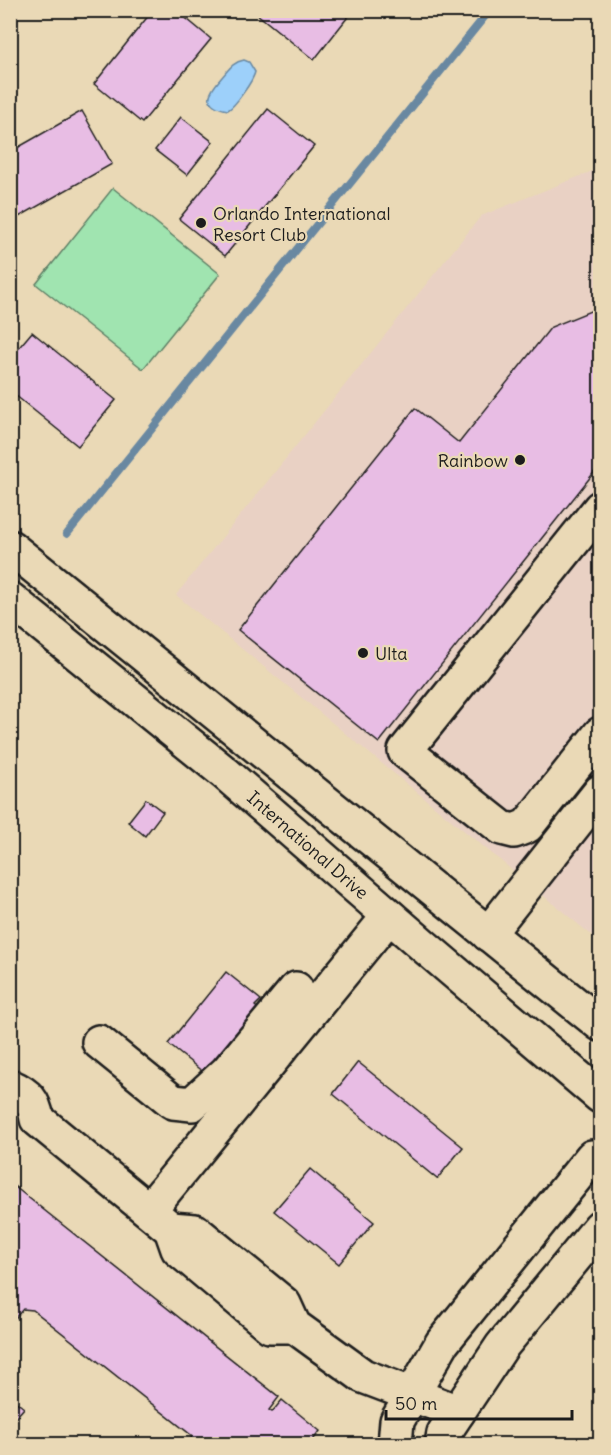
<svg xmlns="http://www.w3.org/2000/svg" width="611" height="1455" font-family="Delius,sans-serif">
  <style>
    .built { fill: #e9d1c4 }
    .green { fill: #a0e4b0; stroke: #5e8066; stroke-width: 1.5 }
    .water { fill: #9dd0fa; stroke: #6988a1; stroke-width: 1.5 }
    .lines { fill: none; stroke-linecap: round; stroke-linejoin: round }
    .stream { stroke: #6988a1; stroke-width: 8 }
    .building { fill: #e8bde4; stroke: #1c1c1c; stroke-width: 1.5 }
    .minor-casing { stroke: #1c1c1c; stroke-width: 38 }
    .minor { stroke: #ead9b6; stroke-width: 33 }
    .poi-dot { fill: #1c1c1c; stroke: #ead9b6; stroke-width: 2 }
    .labels { text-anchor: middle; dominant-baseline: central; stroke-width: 4.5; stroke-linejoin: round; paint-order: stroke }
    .poi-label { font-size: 18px; fill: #1c1c1c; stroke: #ead9b6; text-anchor: start }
    .street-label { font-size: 18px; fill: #1c1c1c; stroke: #ead9b6 }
  </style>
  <rect width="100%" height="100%" fill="#ead9b6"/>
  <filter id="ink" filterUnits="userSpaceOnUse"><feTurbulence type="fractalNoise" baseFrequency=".0167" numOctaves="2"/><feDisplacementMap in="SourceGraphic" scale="12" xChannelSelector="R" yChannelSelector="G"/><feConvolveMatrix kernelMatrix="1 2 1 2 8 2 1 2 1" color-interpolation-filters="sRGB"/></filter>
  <g filter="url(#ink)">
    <!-- built -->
    <path class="built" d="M600,168V942L176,595L481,216Z"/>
    <!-- green -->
    <path class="green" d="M113,188L220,274L143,369L36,284Z"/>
    <!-- water -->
    <path class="water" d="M244,60L249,62L255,72C253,81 235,106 228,110C201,105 208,93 222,77C229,69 233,62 244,60Z"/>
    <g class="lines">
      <!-- stream -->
      <path class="stream" d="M67,534L490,10"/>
    </g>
    <!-- building -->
    <g class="building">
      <path d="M153,10H176L211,39L142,123L94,84Z"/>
      <path d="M252,10H348L351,13L314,60Z"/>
      <path d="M268,109L314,146L225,256L179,219Z"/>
      <path d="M82,111L112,164L10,222V152Z"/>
      <path d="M181,117L213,142L187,175L155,150Z"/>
      <path d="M600,307V465L379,743L238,630L415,408L459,443L551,327Z"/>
      <path d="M32,332L116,400L78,446L10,391V358Z"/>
      <path d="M146,799L163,812L145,836L128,822Z"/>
      <path d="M226,972L261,1000L255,1006L261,1011L208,1076L168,1044Z"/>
      <path d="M358,1062L463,1147L437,1179L333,1094Z"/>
      <path d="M310,1169L374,1222L339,1264L274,1211Z"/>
      <path d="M10,1183L279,1397L269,1410L272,1412L282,1400L320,1431L310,1444H192L191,1435L33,1310L23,1309L10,1324V1260L15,1254L10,1251Z"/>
      <path d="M10,1397L24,1408L10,1424Z"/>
    </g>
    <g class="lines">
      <defs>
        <g id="minor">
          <path d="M600,508L405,751L502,828L514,831L527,826L600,734"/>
          <path d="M10,547L600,1024"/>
          <path d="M10,599L225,773L424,946L600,1096"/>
          <path d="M488,934L600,792"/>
          <path d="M99,1042L173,1102L192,1104L227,1072L296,989"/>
          <path d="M10,1086C28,1094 34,1101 37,1119L171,1229L178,1249L270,1326H294"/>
          <path d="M149,1210L389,916"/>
          <path d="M171,1229L195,1231L284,1304L294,1326L363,1376L458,1412"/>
          <path d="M395,1444L397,1421L442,1343L592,1157L600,1159"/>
          <path d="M442,1444L444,1433L502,1346L600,1227"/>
        </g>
      </defs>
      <!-- minor casing -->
      <use href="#minor" class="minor-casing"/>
      <!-- minor -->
      <use href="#minor" class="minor"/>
    </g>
  </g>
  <!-- markers -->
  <g class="poi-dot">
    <circle cx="201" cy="223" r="6"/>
    <circle cx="520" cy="460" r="6"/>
    <circle cx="363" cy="653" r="6"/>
  </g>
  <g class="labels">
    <!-- poi labels -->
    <g class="poi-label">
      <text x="213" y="213">Orlando International<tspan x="213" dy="21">Resort Club</tspan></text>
      <text x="508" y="460" text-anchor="end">Rainbow</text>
      <text x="375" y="653">Ulta</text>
    </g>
    <!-- street labels -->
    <g class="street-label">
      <text transform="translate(308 845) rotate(41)">International Drive</text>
    </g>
  </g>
  <!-- margin -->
  <rect width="611" height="1455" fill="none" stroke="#ead9b6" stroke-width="36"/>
  <rect x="18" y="18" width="575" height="1419" fill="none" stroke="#1c1c1c" stroke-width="2" filter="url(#ink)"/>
  <!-- scale -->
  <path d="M386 1410v9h186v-9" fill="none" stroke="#1c1c1c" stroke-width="3"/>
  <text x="395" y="1410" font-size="18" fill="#1c1c1c" stroke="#ead9b6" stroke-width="4.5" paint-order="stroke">50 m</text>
</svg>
